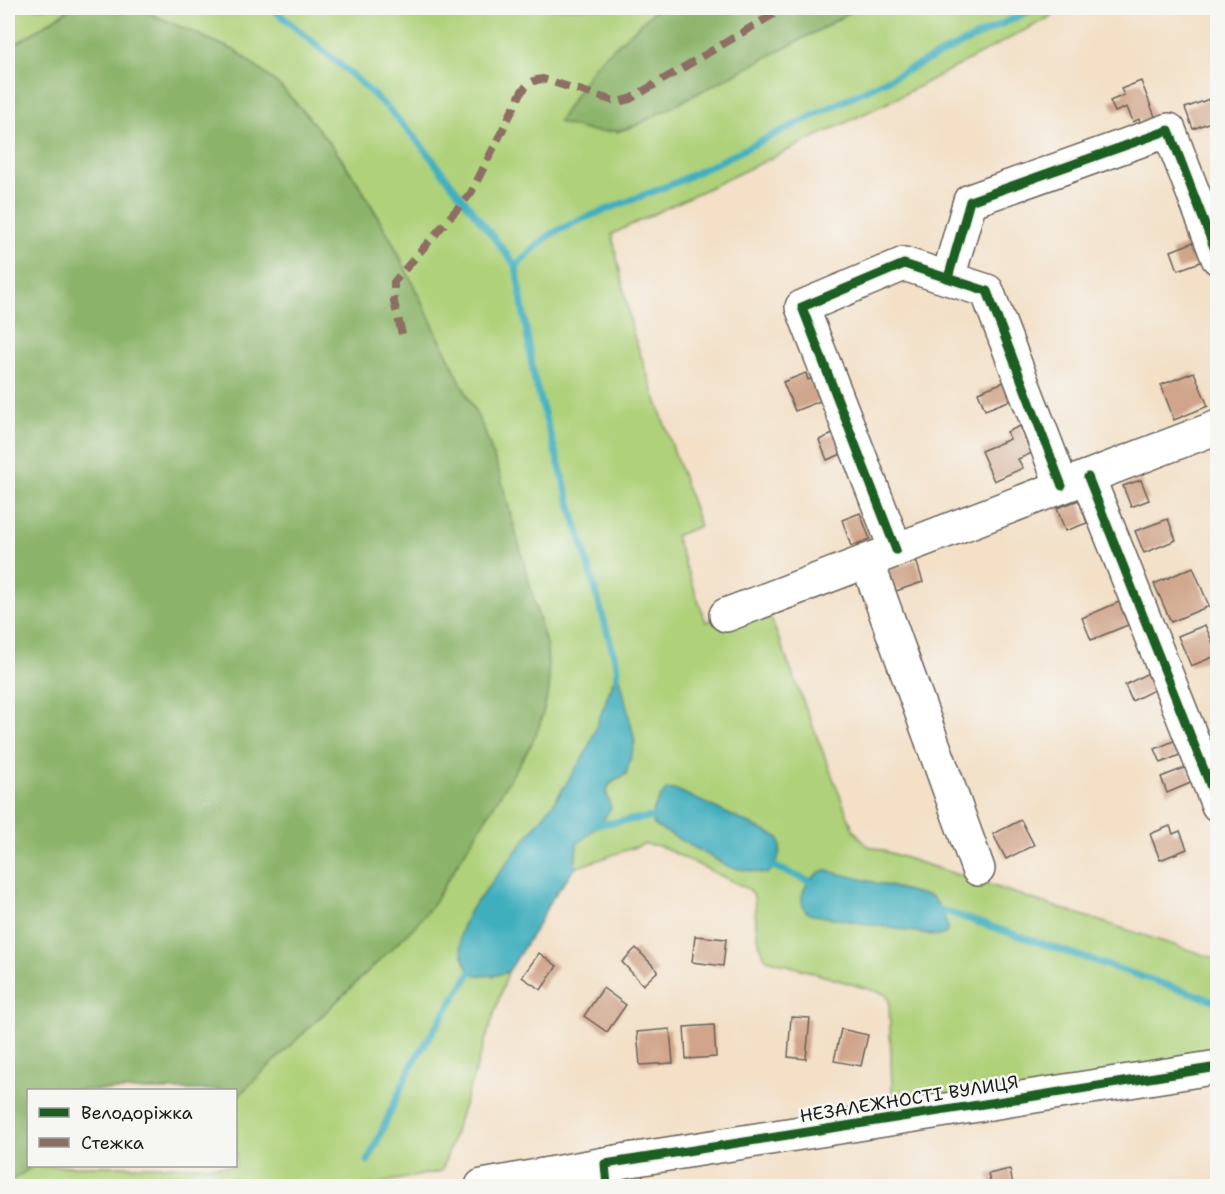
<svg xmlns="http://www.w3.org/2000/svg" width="1225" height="1194" font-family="'Shantell Sans',sans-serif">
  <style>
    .green { fill: #afd179; stroke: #66764a; stroke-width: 1.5 }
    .forest { fill: #8bb369; stroke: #546842; stroke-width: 1.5 }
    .water { fill: #40afbd; stroke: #2e666c; stroke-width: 1.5 }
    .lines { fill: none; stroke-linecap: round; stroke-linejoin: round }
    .stream { stroke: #40afbd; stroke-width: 7 }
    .building { fill: #d0a58b }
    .minor-casing { stroke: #676158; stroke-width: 36 }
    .major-casing { stroke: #676158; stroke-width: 36 }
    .minor { stroke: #fff; stroke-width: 33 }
    .major { stroke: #fff; stroke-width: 33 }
    .quiet { stroke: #8d6e63; stroke-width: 8; stroke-dasharray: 15 8; stroke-linecap: butt }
    .cycleway-casing { stroke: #f6f6f2; stroke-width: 13 }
    .cycleway { stroke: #1b5e20; stroke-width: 9 }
    .labels { text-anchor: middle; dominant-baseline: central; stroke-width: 5; stroke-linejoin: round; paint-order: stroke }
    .street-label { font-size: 18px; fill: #1c1c1c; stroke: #f6f6f2 }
  </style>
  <rect width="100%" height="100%" fill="#f6f6f2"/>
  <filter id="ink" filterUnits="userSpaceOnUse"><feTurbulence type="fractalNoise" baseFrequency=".0167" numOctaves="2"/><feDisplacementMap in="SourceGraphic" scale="12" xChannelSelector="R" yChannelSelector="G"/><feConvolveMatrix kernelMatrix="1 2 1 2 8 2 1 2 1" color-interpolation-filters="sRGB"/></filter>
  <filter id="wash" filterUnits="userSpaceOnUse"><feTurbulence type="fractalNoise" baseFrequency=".008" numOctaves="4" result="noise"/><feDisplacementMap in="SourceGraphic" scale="24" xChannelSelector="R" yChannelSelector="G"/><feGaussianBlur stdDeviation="1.35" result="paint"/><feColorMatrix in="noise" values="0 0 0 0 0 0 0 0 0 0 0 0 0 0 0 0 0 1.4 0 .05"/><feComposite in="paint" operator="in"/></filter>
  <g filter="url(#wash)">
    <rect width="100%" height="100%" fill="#f3e0c7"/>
    <!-- green -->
    <g class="green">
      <path d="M8,8H71L8,49Z"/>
      <path d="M137,8H658L595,65L617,132L635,126L825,27L856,8H1067L891,101L612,234L633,333L700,526L675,536L706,622L764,601L853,829L866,845L1217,959V1067L893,1118L889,1001L885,994L767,959C755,944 756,915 754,896L750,890L660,846L644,844L575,868L577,844L600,824L610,808C603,786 608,785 626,774L617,670L588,751L555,801L493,976L508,972L442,1171L364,1186H8V1183L33,1166H236V1098L412,929L431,907L539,727L549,690L547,648L500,475L485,432L392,241L360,186L335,150L306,114L279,85L235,51Z"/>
    </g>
    <!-- forest -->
    <g class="forest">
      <path d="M71,8H137L236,51L279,85L306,114L335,150L360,186L392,241L485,432L500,475L547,648L549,690L539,727L531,745L431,907L412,929L236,1098V1090H28V1166H33L8,1183V49Z"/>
      <path d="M658,8H856L825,27L635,126C604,136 588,132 558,122L595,65Z"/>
    </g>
    <!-- water -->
    <g class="water">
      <path d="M618,669L635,742L626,774L609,784L606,794L611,808L600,824L577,844L575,868L549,903L538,925L508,972C494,976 483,978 470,973C457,946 456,934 471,909L555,801L587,751Z"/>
      <path d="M667,789L679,791L778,837C784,847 777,867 767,874L729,867L655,826C647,815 659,798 667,789Z"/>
      <path d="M825,870L932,897L943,911L948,930L945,934L938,936L809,914C793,901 807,875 825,870Z"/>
    </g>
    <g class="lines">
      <!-- stream -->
      <g class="stream">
        <path d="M272,8L350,73L389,109L421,145L516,266L534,378L618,669L617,676"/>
        <path d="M516,266L533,249L551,234L582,219L675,183L1035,8"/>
        <path d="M590,823L600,824L659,816"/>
        <path d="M766,863L813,883"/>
        <path d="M935,908L1218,1002"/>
        <path d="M368,1161L412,1064L474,967"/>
      </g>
    </g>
    <g id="blocks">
      <!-- building -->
      <g class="building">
        <path d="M1141,81L1158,124L1143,130L1139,119L1133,122L1127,107L1115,112L1110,101L1124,95L1121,89Z"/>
        <path d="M1212,98L1218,112V119L1193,129L1185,108Z"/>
        <path d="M1199,240L1206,260L1178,270L1171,251Z"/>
        <path d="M1194,372L1208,406L1174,420L1161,385Z"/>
        <path d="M806,373L808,380L815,377L825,399L795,411L783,382Z"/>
        <path d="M1004,382L1011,400L985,410L978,392Z"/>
        <path d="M1020,426L1032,453L1018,459L1023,468L994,481L981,451L1010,439L1007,432Z"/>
        <path d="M835,433L844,453L827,460L819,440Z"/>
        <path d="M1141,480L1149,500L1131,507L1123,486Z"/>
        <path d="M1079,500L1087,523L1065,531L1057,508Z"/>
        <path d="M860,513L870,539L851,546L842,520Z"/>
        <path d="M1168,519L1176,540L1144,553L1135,531Z"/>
        <path d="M916,560L923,582L896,591L888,570Z"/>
        <path d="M1193,567L1209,606L1171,622L1154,584Z"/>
        <path d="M1119,602L1128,625L1091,640L1082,618Z"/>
        <path d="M1205,625L1218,655L1191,666L1178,636Z"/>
        <path d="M1148,673L1156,689L1132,701L1125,685Z"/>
        <path d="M1178,739L1184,753L1161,763L1155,749Z"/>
        <path d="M1187,767L1193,782L1167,793L1161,777Z"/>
        <path d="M1021,820L1034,845L1006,859L993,834Z"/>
        <path d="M1170,826L1173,834L1180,831L1187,849L1160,860L1150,834Z"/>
        <path d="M695,936L726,939L723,966L692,962Z"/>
        <path d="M636,948L658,971L643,985L622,962Z"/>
        <path d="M539,953L557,966L541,990L522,977Z"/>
        <path d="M603,988L626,1005L607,1032L584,1016Z"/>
        <path d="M791,1017L810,1018L806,1059L788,1057Z"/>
        <path d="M714,1025L716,1057L686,1059L684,1027Z"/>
        <path d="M670,1029L673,1063L640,1065L637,1032Z"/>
        <path d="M841,1029L868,1035L861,1066L834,1061Z"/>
        <path d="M1010,1169L1013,1185L991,1186L988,1174Z"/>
      </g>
    </g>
  </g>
  <g filter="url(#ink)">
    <use href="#blocks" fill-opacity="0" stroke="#676158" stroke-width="1.5"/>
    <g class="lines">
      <defs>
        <g id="minor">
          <path d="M948,278L970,201L1169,130L1218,258"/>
          <path d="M1088,477L1218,805"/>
          <path d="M896,550L802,307L904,264L987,291L1062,486"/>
          <path d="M867,561L978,869"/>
          <path d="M726,615L1218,427"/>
          <path d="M607,1186L605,1164L634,1159"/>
        </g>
        <path id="major" d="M482,1186L605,1164L1218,1067"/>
      </defs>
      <!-- minor casing -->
      <use href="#minor" class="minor-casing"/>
      <!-- major casing -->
      <use href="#major" class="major-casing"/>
      <!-- minor -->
      <use href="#minor" class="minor"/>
      <!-- major -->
      <use href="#major" class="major"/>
      <!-- quiet -->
      <path class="quiet" d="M402,334L394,302V282L471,193L522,91C529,83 533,80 543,79L611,100L621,101L630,99L784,8"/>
      <defs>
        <g id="cycleway">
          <path d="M948,278L970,201L1169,130L1218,258"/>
          <path d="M1088,477L1218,805"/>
          <path d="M896,550L802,307L904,264L987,291L1062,486"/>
          <path d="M607,1186L605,1164L1218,1067"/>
        </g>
      </defs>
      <!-- cycleway casing -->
      <use href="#cycleway" class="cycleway-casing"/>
      <!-- cycleway -->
      <use href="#cycleway" class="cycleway"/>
    </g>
  </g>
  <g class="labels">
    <!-- street labels -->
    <g class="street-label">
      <text transform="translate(909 1099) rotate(-9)">НЕЗАЛЕЖНОСТІ ВУЛИЦЯ</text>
    </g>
  </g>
  <!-- margin -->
  <rect width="1225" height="1194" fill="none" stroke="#f6f6f2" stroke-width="30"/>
  <!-- legend -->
  <rect x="27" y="1089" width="210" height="78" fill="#f6f6f2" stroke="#9f9f9c" stroke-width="1.5"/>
  <rect x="39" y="1108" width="30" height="9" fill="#1b5e20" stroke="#9f9f9c" stroke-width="1.5"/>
  <text x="81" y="1119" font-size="18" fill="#1c1c1c">Велодоріжка</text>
  <rect x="39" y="1138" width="30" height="9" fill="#8d6e63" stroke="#9f9f9c" stroke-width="1.5"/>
  <text x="81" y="1149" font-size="18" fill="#1c1c1c">Стежка</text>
</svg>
